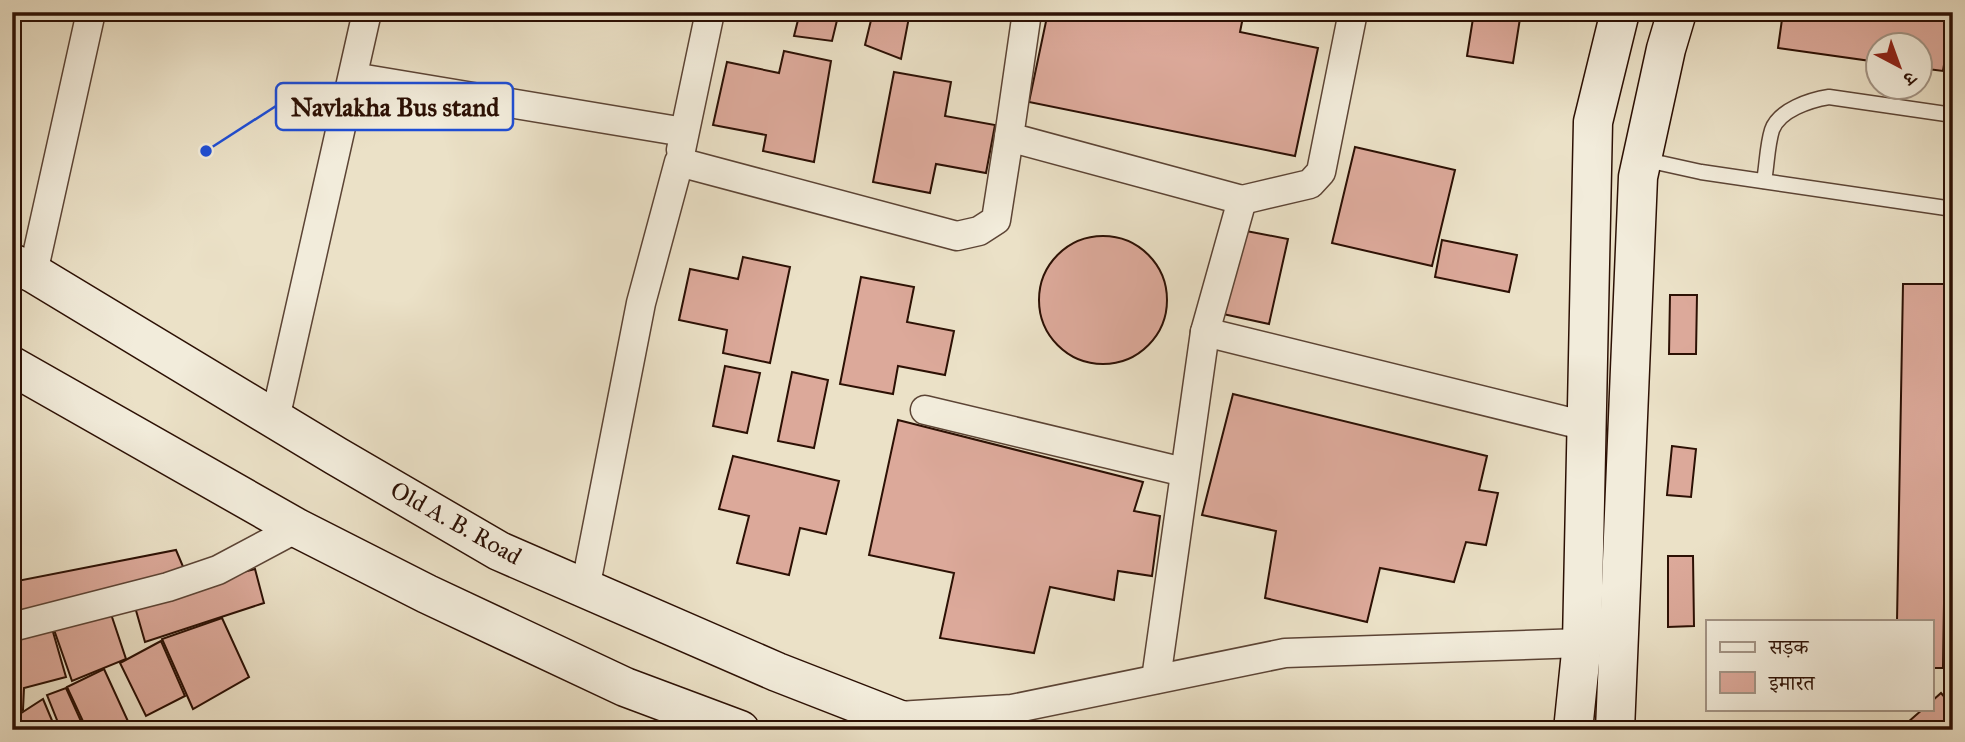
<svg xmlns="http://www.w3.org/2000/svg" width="1965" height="742" font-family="'IM FELL Great Primer','Noto Serif Devanagari',serif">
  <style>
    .building { fill: #dca99a; stroke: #2c1004; stroke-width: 2 }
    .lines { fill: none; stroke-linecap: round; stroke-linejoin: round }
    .lane-casing { stroke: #5c4435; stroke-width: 17 }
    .street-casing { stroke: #5c4435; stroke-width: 31 }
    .secondary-casing { stroke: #2c1004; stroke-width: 41 }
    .lane { stroke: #f2ecdb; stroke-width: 14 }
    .street { stroke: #f2ecdb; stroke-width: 28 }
    .secondary { stroke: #f2ecdb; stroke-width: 38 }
    .labels { text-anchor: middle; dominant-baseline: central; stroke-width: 7; stroke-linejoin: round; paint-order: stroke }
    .street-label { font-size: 24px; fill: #2c1004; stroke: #f2ecdb }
    .leader { fill: none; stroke: #1d4ed8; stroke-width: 2.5 }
    .callout-dot { fill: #1d4ed8; stroke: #f2ecdb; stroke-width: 2.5 }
    .callout { fill: #f2ecdb; stroke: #1d4ed8; stroke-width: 2.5 }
    .callout-label { font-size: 26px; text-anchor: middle; font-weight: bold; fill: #2c1004 }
  </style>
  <rect width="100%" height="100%" fill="#ebe1c7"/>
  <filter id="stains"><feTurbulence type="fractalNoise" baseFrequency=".00286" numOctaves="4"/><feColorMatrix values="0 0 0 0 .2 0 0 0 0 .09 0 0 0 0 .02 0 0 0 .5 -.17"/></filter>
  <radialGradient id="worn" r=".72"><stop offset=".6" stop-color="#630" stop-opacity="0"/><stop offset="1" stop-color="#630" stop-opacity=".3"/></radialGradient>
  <!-- building -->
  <g class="building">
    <path d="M800,12H839L832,41L794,36Z"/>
    <path d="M873,12H910L901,59L865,45Z"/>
    <path d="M1048,12H1244L1240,32L1318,48L1295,156L1029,102Z"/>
    <path d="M1474,12H1521L1513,63L1467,56Z"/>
    <path d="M1783,12H1881L1951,22L1943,71L1920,68V46H1878V62L1778,48Z"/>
    <path d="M784,51L831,61L814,162L763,151L766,135L713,125L727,62L779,73Z"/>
    <path d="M894,72L951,82L945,116L995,125L986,173L936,164L930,193L873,182Z"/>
    <path d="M1355,147L1455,170L1432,266L1332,243Z"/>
    <path d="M1241,230L1288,239L1269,324L1223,314Z"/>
    <circle cx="1103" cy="300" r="64"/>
    <path d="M1442,240L1517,255L1509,292L1435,277Z"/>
    <path d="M743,257L790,267L770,363L723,353L727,330L679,320L690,269L738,279Z"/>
    <path d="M861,277L914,287L907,322L954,331L945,375L898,366L893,394L840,384Z"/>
    <path d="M1903,284H1949L1943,668H1932V621H1897Z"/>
    <path d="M1670,295H1697L1696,354H1669Z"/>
    <path d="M725,366L760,373L747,433L713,426Z"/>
    <path d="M792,372L828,380L814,448L778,441Z"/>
    <path d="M1233,394L1487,456L1479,490L1498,493L1486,545L1466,542L1454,582L1380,568L1367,622L1265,598L1276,531L1202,515Z"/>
    <path d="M898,420L1143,482L1134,511L1160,516L1152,576L1118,571L1114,600L1050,587L1034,653L940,638L954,573L869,555Z"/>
    <path d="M1672,446L1696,449L1691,497L1667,495Z"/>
    <path d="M733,456L839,481L826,534L800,528L789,575L737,563L749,516L719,509Z"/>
    <path d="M176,550L187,576L17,617L12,600V582Z"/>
    <path d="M1668,556H1693L1694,626L1668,627Z"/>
    <path d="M255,569L264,603L145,642L133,600Z"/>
    <path d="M108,605L126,659L72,681L52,624Z"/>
    <path d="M222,618L249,677L193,709L162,639Z"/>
    <path d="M51,625L66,677L24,688L23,710L12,712V636Z"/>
    <path d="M161,641L185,696L146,716L120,663Z"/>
    <path d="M104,669L132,730H87L67,687Z"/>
    <path d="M66,688L85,730H61L47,695Z"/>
    <path d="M1941,693L1953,707V730L1900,729L1923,709H1932V701Z"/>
    <path d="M43,699L56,730H12V719Z"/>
  </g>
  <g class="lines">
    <defs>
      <g id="lane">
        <path d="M1642,159L1701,172L1953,209"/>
        <path d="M1764,181C1767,165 1767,146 1772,130C1779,110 1810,100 1829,97L1953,115"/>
      </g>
      <g id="street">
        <path d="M1027,12L1009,137L1242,200L1310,184L1321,172L1353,12"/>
        <path d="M353,77L684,132"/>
        <path d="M681,150L710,12"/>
        <path d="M33,273L91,12"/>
        <path d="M1205,332L1586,426"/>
        <path d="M925,410L1184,472"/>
        <path d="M275,419L367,12"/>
        <path d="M585,589L641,303L679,162L957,236L979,231L996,220L1009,137"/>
        <path d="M12,627L168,587L218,570L297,528"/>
        <path d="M1156,679L1205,332L1242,200"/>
        <path d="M898,716L1012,709L1285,653L1582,643"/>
      </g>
      <g id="secondary">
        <path d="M12,263L33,273L336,456L499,551L777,672L926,730"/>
        <path d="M12,366L297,528L427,594L625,687L740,730"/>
        <path d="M1573,730L1582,643L1593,122L1620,12"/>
        <path d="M1615,730L1638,177L1666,49L1677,12"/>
      </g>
    </defs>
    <!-- lane casing -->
    <use href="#lane" class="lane-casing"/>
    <!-- street casing -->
    <use href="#street" class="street-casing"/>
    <!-- secondary casing -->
    <use href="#secondary" class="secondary-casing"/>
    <!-- lane -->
    <use href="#lane" class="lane"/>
    <!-- street -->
    <use href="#street" class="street"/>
    <!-- secondary -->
    <use href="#secondary" class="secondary"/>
  </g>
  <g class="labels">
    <!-- street labels -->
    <g class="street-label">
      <text transform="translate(456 523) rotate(29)">Old A. B. Road</text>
    </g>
  </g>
  <!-- callouts -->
  <path class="leader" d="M206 151L276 106"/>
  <circle class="callout-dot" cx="206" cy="151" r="7"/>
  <rect class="callout" x="276" y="83" width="237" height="47" rx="7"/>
  <g class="callout-label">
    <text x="395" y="116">Navlakha Bus stand</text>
  </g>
  <!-- margin -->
  <rect width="1965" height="742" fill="none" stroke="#ebe1c7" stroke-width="42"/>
  <rect x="14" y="14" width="1937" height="714" fill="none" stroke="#2c1004" stroke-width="3.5"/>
  <rect x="21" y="21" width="1923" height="700" fill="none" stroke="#2c1004" stroke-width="2"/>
  <!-- legend -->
  <rect x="1706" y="620" width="228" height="91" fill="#f2ecdb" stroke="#a39485" stroke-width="2"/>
  <rect x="1720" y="642" width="35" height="10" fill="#f2ecdb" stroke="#a39485" stroke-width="2"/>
  <text x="1769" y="654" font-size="21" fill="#2c1004">सड़क</text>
  <rect x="1720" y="672" width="35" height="21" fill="#dca99a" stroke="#a39485" stroke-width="2"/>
  <text x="1769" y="690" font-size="21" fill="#2c1004">इमारत</text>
  <!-- north arrow -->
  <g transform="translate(1899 66) rotate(139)"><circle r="33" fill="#f2ecdb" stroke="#a39485" stroke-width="2"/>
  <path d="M0-5L12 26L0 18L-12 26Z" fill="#8f2418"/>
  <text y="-10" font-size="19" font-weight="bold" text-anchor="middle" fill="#2c1004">उ</text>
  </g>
  <rect width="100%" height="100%" filter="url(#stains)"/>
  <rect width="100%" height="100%" fill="url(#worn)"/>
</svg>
